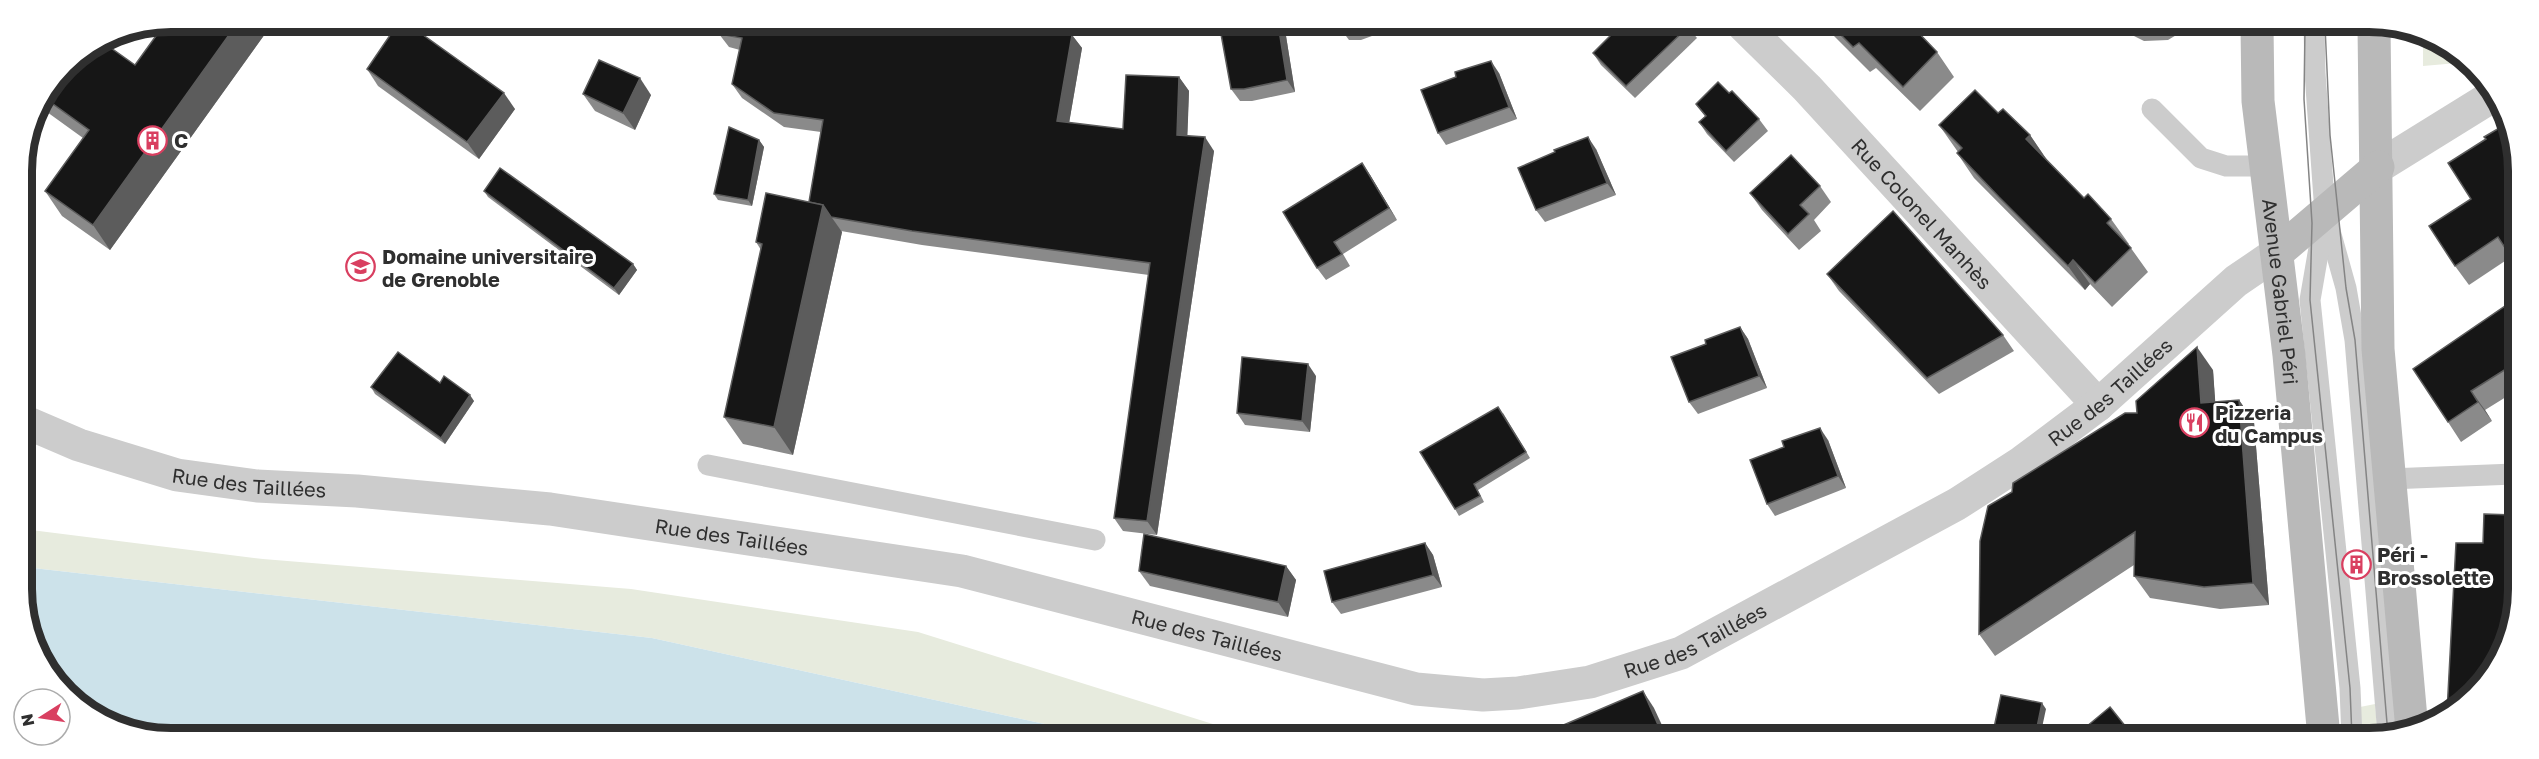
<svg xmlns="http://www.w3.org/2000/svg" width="2539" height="759" font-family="'Golos Text',sans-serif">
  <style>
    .green { fill: #e7ebde }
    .water { fill: #cce2ea }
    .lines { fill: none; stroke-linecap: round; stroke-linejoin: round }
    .service { stroke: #ccc; stroke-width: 21 }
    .minor { stroke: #ccc; stroke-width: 33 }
    .tertiary { stroke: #ccc; stroke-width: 33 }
    .secondary { stroke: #b9b9b9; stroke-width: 33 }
    .tram { stroke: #848484; stroke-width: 1.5 }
    .wall { fill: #8a8a8a }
    .shaded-wall { fill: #5c5c5c }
    .building { fill: #161616; stroke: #5c5c5c; stroke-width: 1.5 }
    .labels { text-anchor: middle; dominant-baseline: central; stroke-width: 6; stroke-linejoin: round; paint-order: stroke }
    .poi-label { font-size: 20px; font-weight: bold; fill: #2f2f2f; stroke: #fff; text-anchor: start }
    .street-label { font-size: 20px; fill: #2f2f2f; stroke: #fff }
    .rim { fill: none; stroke: #2f2f2f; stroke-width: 8 }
  </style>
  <rect width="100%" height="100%" fill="#fff"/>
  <!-- green -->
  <g class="green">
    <path d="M2423,35L2469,62L2423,66Z"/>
    <path d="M23,529L263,559L631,589L918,632L1248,735H1095L652,638L24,567Z"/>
    <path d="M2375,704L2378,738H2363L2360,707Z"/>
  </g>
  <!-- water -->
  <path class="water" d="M24,567L652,638L1095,735L132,733L65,694L24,617Z"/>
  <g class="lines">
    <!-- service -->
    <g class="service">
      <path d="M2314,26L2315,73L2325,213L2346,288L2355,340L2388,735"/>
      <path d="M2152,109L2201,158L2226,166H2265"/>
      <path d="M2324,219L2310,300L2350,688L2352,738"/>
      <path d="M708,465L1095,540"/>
      <path d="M2389,479L2514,474"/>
    </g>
    <!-- minor -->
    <g class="minor">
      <path id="s1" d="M1743,25L1807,88L2098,405"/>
      <path d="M2378,167L2491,97"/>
    </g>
    <!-- tertiary -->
    <path class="tertiary" id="s2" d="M23,421L79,445L177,475L257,486L357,491L550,509L962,571L1416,689L1483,695L1518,693L1590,682L1681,653L1957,504L2022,462L2098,405L2236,281L2277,253"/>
    <!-- secondary -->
    <g class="secondary">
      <path id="s3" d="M2257,26L2258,101L2289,355L2324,738"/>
      <path d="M2374,26L2378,349L2412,730"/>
      <path d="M2277,253L2378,167"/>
    </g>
    <!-- tram -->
    <g class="tram">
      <path d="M2305,26L2304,99L2312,223L2310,300L2350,688L2352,738"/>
      <path d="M2325,26L2330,135L2346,288L2355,340L2388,735"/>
    </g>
  </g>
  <!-- wall -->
  <g class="wall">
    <path d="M171,21H266L270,27L110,250L62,216L45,191L83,138L47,112L39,101L65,65H135Z"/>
    <path d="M629,22H659L649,36Z"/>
    <path d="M1278,24L1286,36L1295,92L1252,101H1240L1231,89Z"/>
    <path d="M1339,24H1401L1402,25L1361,40H1349L1340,28Z"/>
    <path d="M1823,25H1914L1916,27L1914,28L1937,52L1954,77L1920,111L1876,68L1870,72Z"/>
    <path d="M2119,25L2187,26L2183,31L2168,40L2144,41L2124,31Z"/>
    <path d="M1688,27L1697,38L1635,98L1601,65L1593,53Z"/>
    <path d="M1016,28L1072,35L1082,48L1069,123L1123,129L1179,77L1189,91L1187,135L1214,151L1157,535L1123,531L1114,518L1149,275L922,245L841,231L842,232L793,455L743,444L724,417L761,250L756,242L809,202L821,132L784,127L742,98L732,84L740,50L729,47L719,34Z"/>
    <path d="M367,69L515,109L479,159L378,86Z"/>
    <path d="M1499,73L1517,119L1446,145L1438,133Z"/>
    <path d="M583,94L651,95L635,130L595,111Z"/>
    <path d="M1696,104L1759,119L1768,131L1734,162L1707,134L1699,122L1705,116Z"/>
    <path d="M1998,113L2030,135L2047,160L2084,198L2111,219L2129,244H2128L2148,272L2112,307L2090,284L2085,290L1974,178L1957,153L1958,152L1939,125Z"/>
    <path d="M2506,124L2511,257L2469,285L2455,266L2471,199Z"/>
    <path d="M759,140L764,147L752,206L718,200L714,194Z"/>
    <path d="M1596,149L1616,195L1545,222L1536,210Z"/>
    <path d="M1362,163L1370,175L1397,220L1343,254L1350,266L1326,280L1317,268Z"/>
    <path d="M1820,186L1831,202L1814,220L1821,231L1799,250L1762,210L1750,193Z"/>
    <path d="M484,191L633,264L637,270L619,295L488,197Z"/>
    <path d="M1827,274L2003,335L2014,351L1939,394L1839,291Z"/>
    <path d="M2514,300V392L2485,410L2492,421L2461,442L2448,422Z"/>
    <path d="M1740,327L1748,339L1767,388L1698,414L1689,402L1706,344Z"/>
    <path d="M2213,370L2215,402L2239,400L2254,422L2269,605L2220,609L2150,598L2134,576V565L1995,656L1979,634L2012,492L2137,413Z"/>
    <path d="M1316,376L1310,432L1245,425L1237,413Z"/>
    <path d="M440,383L474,401L445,444L375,394L371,387Z"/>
    <path d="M1503,413L1530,458L1478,490L1484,502L1459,516L1455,509Z"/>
    <path d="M1828,440L1846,488L1775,516L1767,504L1784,447Z"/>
    <path d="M1425,543L1433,555L1442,587L1341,614L1332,602Z"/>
    <path d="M1286,566L1296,580L1288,617L1150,586L1139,571Z"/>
  </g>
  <!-- shaded-wall -->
  <g class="shaded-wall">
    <path d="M239,21H266L270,27L110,250L93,225Z"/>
    <path d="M642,22H659L649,36L641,24Z"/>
    <path d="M1278,24L1286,36L1295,92L1287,80Z"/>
    <path d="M2179,26H2187L2183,31Z"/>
    <path d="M1072,35L1082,48L1067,135L1057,121Z"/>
    <path d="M1491,61L1499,73L1517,119L1509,107Z"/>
    <path d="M1179,77L1189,91L1187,148L1177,135Z"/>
    <path d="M640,78L651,95L635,130L623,113Z"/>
    <path d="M504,93L515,109L479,159L467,142Z"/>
    <path d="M2030,135L2047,160L2044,164L2026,139Z"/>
    <path d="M1205,137L1214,151L1157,535L1147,521Z"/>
    <path d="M1588,137L1596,149L1616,195L1607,183Z"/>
    <path d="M759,140L764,147L752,206L748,200Z"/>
    <path d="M1362,163L1370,175L1397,220L1389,208Z"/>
    <path d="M823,205L842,232L793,455L774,427Z"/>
    <path d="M2073,260L2090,284L2085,290L2068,266Z"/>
    <path d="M633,264L637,270L619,295L614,288Z"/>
    <path d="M1740,327L1748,339L1767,388L1759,376Z"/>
    <path d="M2197,347L2213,370L2217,426L2201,403Z"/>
    <path d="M1308,364L1316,376L1310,432L1302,421Z"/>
    <path d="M2471,391L2485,410L2492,421L2478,402Z"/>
    <path d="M470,395L474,401L445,444L441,438Z"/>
    <path d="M2239,400L2254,422L2269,605L2253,583Z"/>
    <path d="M1820,428L1828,440L1846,488L1838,476Z"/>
    <path d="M1425,543L1433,555L1442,587L1433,575Z"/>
    <path d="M1286,566L1296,580L1288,617L1278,602Z"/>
    <path d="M1643,691L1654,708L1667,736H1663Z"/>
    <path d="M2042,703L2046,709L2040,737H2035Z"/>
  </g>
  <!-- building -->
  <g class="building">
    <path d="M171,21H239L93,225L45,191L89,130L42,96L65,65L101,41L135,65L166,22Z"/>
    <path d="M399,22H405L504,93L467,142L367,69Z"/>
    <path d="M721,22L989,23L1016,28V25L1072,35L1057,121L1123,129L1126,75L1179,77L1177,135L1205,137L1147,521L1114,518L1150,263L912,231L831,217L823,205L809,202L823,120L774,113L732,84L742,38L719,34Z"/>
    <path d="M1278,24L1287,80L1244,89H1231L1221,34Z"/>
    <path d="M1339,24H1365L1352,28H1340Z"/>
    <path d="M1622,24H1686L1688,27L1626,86L1593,53Z"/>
    <path d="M1831,25H1911L1937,52L1903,87L1859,43L1853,47Z"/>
    <path d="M2120,25L2178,26L2164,33L2140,35Z"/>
    <path d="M599,60L640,78L623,113L583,94Z"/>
    <path d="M1491,61L1509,107L1438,133L1421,90L1456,77L1455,72Z"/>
    <path d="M1718,82L1729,93L1732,91L1759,119L1726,151L1699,122L1706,116L1696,104Z"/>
    <path d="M1975,90L1998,113L2003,109L2030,135L2026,139L2084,198L2088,194L2111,219L2107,223L2131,248L2095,283L2073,260L2068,266L1999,197L1957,153L1962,148L1939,125Z"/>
    <path d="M2506,124L2515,142V263L2498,237L2455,266L2429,226L2471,199L2448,163L2486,139L2484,137Z"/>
    <path d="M729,127L759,140L748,200L714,194Z"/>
    <path d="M1588,137L1607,183L1536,210L1518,168L1555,152L1554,150Z"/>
    <path d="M1791,155L1820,186L1800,205L1809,214L1788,234L1750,193Z"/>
    <path d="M1362,163L1389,208L1334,242L1342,254L1317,268L1283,212Z"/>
    <path d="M500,168L633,264L614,288L484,191Z"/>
    <path d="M766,193L823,205L774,427L724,417L762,244L756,242Z"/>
    <path d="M1893,211L2003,335L1927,378L1827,274Z"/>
    <path d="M2514,300V364L2471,391L2478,402L2448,422L2413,369Z"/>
    <path d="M1740,327L1759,376L1689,402L1671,357L1706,344L1705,340Z"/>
    <path d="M2197,347L2201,403L2239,400L2253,583L2204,587L2134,576L2135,532L1979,634L1980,541L1988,506L2012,492L2013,483L2125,413H2137L2136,401Z"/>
    <path d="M398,352L440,383L444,376L470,395L441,438L371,387Z"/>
    <path d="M1242,357L1308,364L1302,421L1237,413Z"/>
    <path d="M1498,407L1526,452L1474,484L1480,496L1455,509L1420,452Z"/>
    <path d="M1820,428L1838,476L1767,504L1750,460L1784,447L1782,441Z"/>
    <path d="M2484,514L2513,515V627L2467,701L2449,712H2447L2456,543H2483Z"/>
    <path d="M1144,534L1286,566L1278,602L1139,571Z"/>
    <path d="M1425,543L1433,575L1332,602L1324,571Z"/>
    <path d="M1643,691L1663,736H1555L1552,730Z"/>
    <path d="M2001,695L2042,703L2035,737H1992Z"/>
    <path d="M2110,707L2134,737H2074Z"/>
  </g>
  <!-- icons -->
  <defs>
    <symbol id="building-ring" viewBox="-11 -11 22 22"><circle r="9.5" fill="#fff" stroke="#d93f60" stroke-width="1.5"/><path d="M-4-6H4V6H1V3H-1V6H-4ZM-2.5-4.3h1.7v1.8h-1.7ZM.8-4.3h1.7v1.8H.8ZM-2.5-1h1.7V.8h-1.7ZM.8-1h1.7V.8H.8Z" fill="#d93f60"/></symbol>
    <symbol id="university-ring" viewBox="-11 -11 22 22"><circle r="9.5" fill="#fff" stroke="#d93f60" stroke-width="1.5"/><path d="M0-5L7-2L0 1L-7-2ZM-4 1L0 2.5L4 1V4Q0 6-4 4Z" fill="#d93f60"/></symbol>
    <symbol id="restaurant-ring" viewBox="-11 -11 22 22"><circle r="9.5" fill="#fff" stroke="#d93f60" stroke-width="1.5"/><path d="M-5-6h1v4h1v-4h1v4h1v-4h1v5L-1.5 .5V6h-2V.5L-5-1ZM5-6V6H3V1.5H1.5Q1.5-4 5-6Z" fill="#d93f60"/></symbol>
  </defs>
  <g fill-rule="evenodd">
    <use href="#building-ring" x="136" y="124" width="33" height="33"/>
    <use href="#university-ring" x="344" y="250" width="33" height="33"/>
    <use href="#restaurant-ring" x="2178" y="406" width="33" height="33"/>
    <use href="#building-ring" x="2340" y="548" width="33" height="33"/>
  </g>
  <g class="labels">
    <!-- poi labels -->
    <g class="poi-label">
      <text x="174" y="140">C</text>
      <text x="382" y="256">Domaine universitaire<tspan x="382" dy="23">de Grenoble</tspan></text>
      <text x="2215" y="412">Pizzeria<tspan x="2215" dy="23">du Campus</tspan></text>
      <text x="2377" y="554">Péri -<tspan x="2377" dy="23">Brossolette</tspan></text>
    </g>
    <!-- street labels -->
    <g class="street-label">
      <text stroke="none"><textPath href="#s1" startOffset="260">Rue Colonel Manhès</textPath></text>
      <text stroke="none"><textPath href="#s3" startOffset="267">Avenue Gabriel Péri</textPath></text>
      <text stroke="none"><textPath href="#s2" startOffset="2198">Rue des Taillées</textPath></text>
      <text stroke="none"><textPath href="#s2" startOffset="236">Rue des Taillées</textPath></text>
      <text stroke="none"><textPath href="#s2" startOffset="722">Rue des Taillées</textPath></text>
      <text stroke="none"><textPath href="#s2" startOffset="1208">Rue des Taillées</textPath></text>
      <text stroke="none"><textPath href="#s2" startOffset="1712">Rue des Taillées</textPath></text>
    </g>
  </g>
  <!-- crop -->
  <path d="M0 0H2539V759H0ZM171 32H2369A139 139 0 0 1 2508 171V589A139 139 0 0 1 2369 728H171A139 139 0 0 1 32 589V171A139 139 0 0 1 171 32Z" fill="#fff" fill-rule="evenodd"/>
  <path class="rim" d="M171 32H2369A139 139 0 0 1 2508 171V589A139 139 0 0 1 2369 728H171A139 139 0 0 1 32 589V171A139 139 0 0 1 171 32Z"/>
  <!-- north arrow -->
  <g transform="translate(42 717) rotate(258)"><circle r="28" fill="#ffffff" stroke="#acacac" stroke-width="1.5"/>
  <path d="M0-4.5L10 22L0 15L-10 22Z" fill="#d93f60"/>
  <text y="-9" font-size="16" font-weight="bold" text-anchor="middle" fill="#2f2f2f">N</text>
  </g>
</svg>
